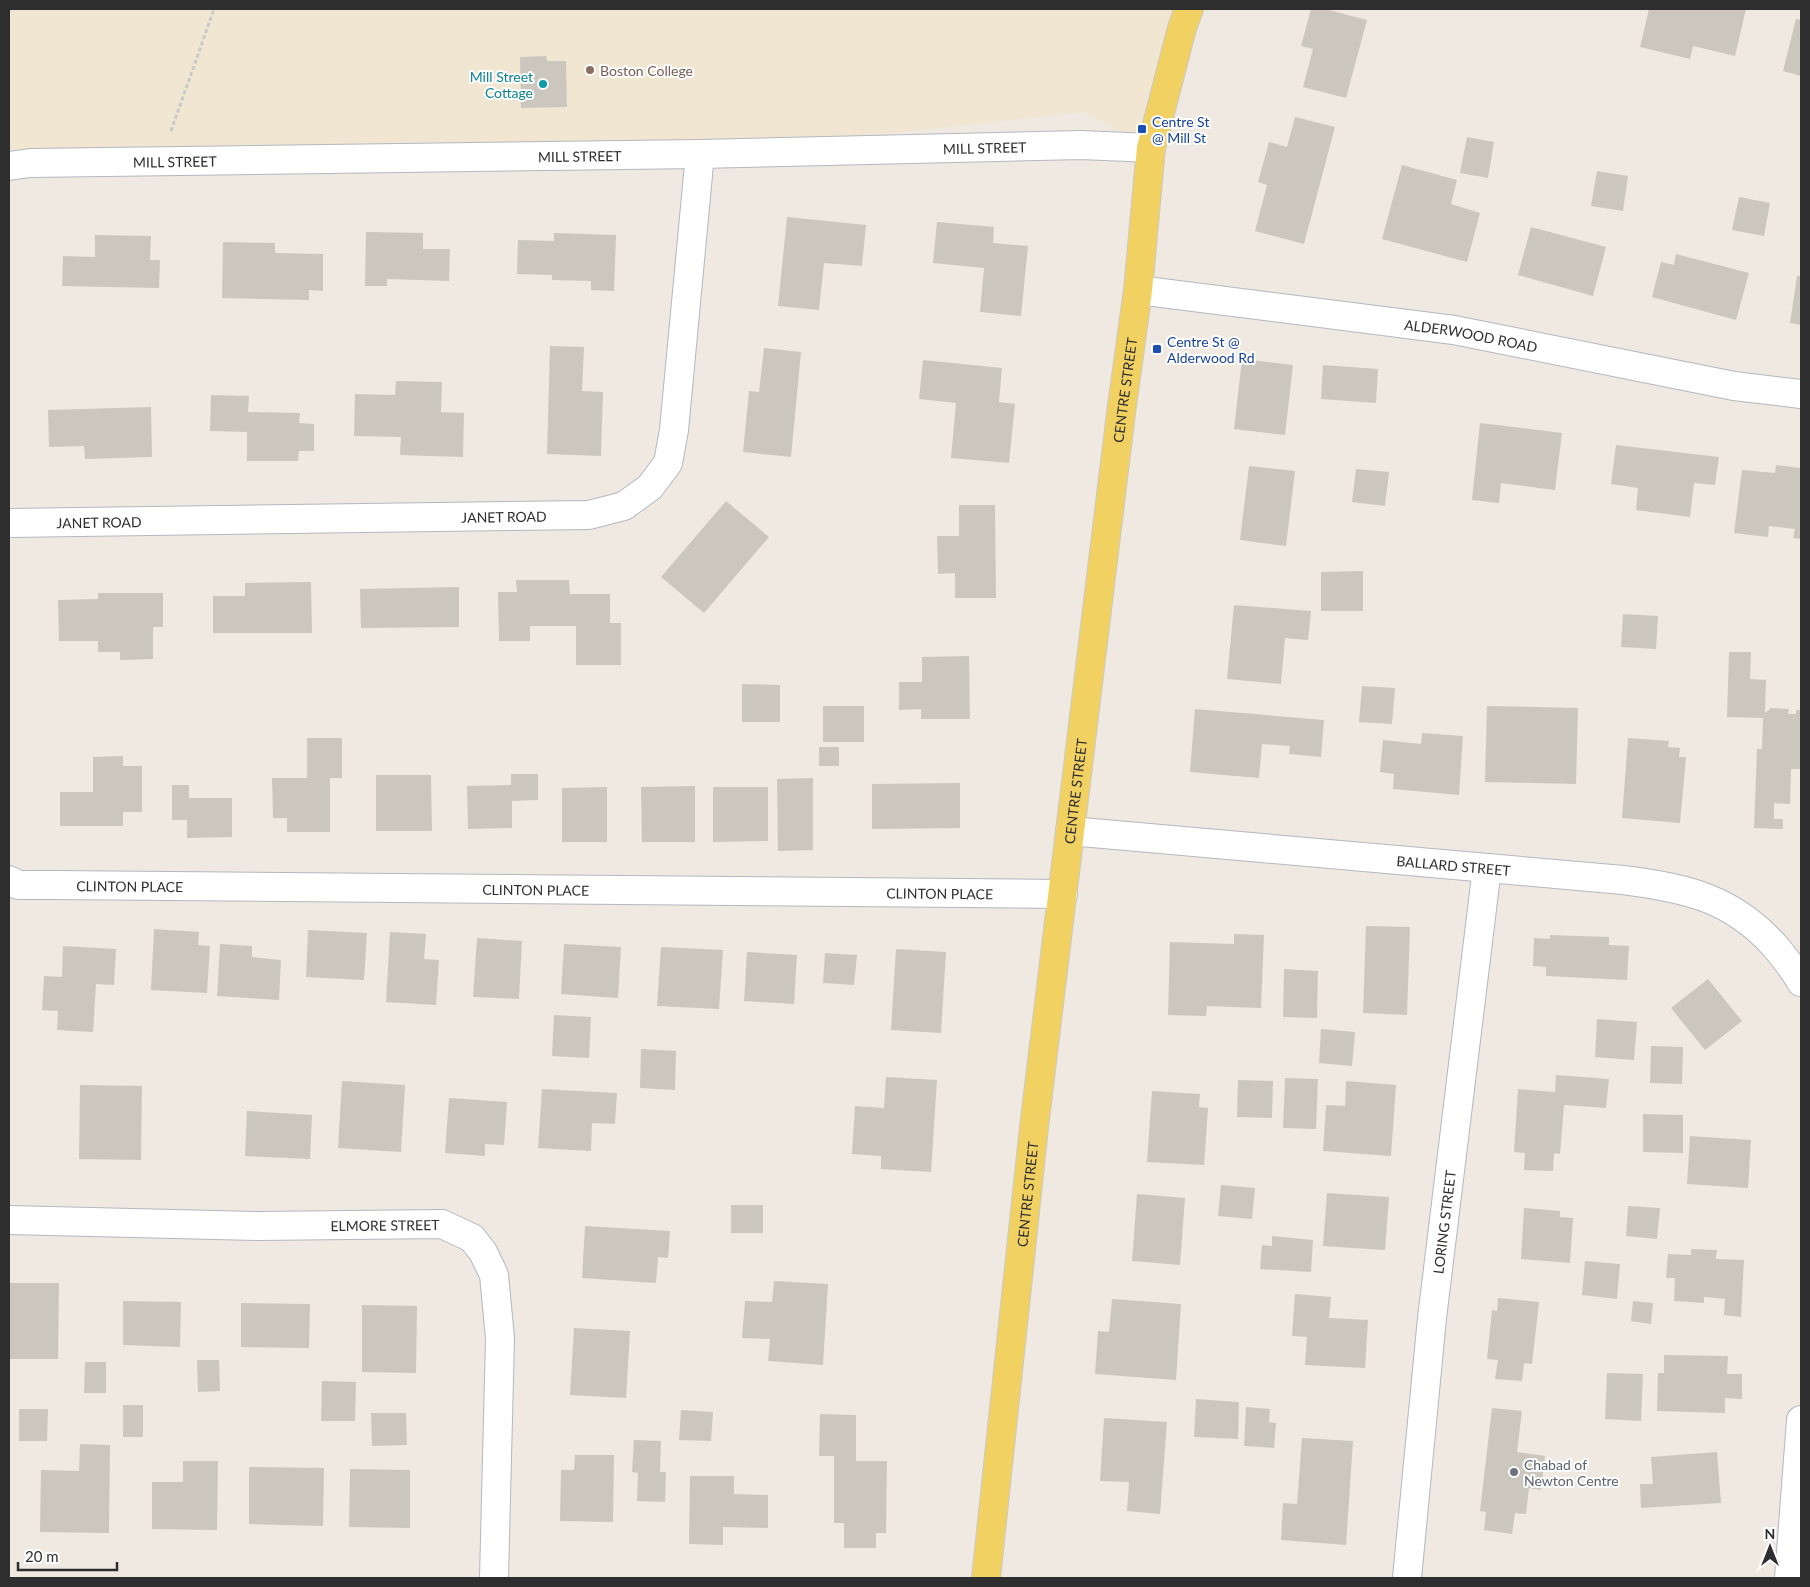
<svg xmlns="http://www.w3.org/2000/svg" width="1810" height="1587" font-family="Lato,sans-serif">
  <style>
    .education { fill: #f0e6d1 }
    .building { fill: #cbc7bf }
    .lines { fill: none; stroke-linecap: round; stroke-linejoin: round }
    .minor-casing { stroke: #b4b7c1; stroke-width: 30 }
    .major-casing { stroke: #c9c9c9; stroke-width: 30 }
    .path { stroke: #c9c9c9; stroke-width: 3; stroke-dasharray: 4 2.5; stroke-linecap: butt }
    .minor { stroke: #fff; stroke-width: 28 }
    .major { stroke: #f2d163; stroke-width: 28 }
    .education-dot { fill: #8d6e63; stroke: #fff; stroke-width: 2 }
    .culture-dot { fill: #0f9aa8; stroke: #fff; stroke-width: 2 }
    .transit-dot { fill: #1a4fb4; stroke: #fff; stroke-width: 2 }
    .worship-dot { fill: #6b7280; stroke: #fff; stroke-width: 2 }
    .labels { text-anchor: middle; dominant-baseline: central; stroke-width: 4; stroke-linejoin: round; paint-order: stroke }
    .education-label { font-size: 14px; fill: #785e54; stroke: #fff; text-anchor: start }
    .culture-label { font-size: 14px; fill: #0d838f; stroke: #fff; text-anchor: end }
    .transit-label { font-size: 14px; fill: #164399; stroke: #fff; text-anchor: start }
    .street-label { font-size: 14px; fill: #2e2e2e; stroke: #fff }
    .worship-label { font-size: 14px; fill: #5b616d; stroke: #fff; text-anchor: start }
  </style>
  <rect width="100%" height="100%" fill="#efe9e1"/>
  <!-- education -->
  <path class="education" d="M9,9H1189L1151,148L1085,112L700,154L9,166Z"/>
  <!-- building -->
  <g class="building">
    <path d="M1311,9H1325L1367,20L1346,98L1303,87L1313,49L1301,46Z"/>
    <path d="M1649,9H1746L1735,56L1693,46L1690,59L1640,47Z"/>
    <path d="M1796,19L1801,20V76L1783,71Z"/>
    <path d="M546,56L547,61H566L567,107L521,108L520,57Z"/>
    <path d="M1295,117L1335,127L1304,244L1255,231L1267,185L1258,182L1269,142L1287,147Z"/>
    <path d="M1467,137L1494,142L1488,178L1460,173Z"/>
    <path d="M1402,165L1457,180L1451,204L1480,213L1467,262L1382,239Z"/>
    <path d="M1597,171L1628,176L1623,211L1591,206Z"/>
    <path d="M1739,197L1770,203L1764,236L1732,230Z"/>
    <path d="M787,217L866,225L862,266L824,263L819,310L778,306Z"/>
    <path d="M937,222L994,227L993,243L1028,246L1021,316L980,312L984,268L933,263Z"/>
    <path d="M1531,227L1606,247L1593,296L1518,275Z"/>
    <path d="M366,232L423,233V249H450L449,281L387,279V286H365Z"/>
    <path d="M554,233L616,235L614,291L591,290V281L552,280V275L517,274L518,240L554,241Z"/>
    <path d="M95,235L151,236L150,260H160L159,288L62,286L63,256L95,257Z"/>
    <path d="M223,242L275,243V253L323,254V291L309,290V300L222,298Z"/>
    <path d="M1676,254L1749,273L1736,320L1652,297L1661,262L1674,265Z"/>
    <path d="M1797,276H1801V325L1790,323Z"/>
    <path d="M550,346L584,347L582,391L603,392L601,456L547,454Z"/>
    <path d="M764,348L801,352L791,457L743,452L749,391L759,392Z"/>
    <path d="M1242,359L1293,365L1285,435L1234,429Z"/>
    <path d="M923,360L1002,368L999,402L1015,404L1009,463L951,458L956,403L919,399Z"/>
    <path d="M1323,365L1378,369L1376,403L1321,399Z"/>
    <path d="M396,381L442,382L441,412L464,413L463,457L400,455L401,437L354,436L355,394L395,395Z"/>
    <path d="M211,395L249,396L248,412L300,413L299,423L314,424V451H299L298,461H247V432L210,431Z"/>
    <path d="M151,407L152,457L85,459L84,446L49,447L48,410Z"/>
    <path d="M1480,423L1562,433L1555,490L1501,483L1499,503L1472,500Z"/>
    <path d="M1616,445L1719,457L1715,485L1694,483L1690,517L1636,510L1638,488L1611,484Z"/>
    <path d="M1776,465L1801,468V539L1793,538L1795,529L1769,526L1768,537L1734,533L1742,470L1775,473Z"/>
    <path d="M1249,466L1295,471L1286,546L1240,540Z"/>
    <path d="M1356,469L1389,472L1385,506L1352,502Z"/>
    <path d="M726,501L769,537L704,613L661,577Z"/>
    <path d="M959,505H995L996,598H955V573L938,574L937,536H959Z"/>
    <path d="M1363,571V611H1321V572Z"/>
    <path d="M516,580H569L570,594H610V623H621V665H576V626H530V641H499L498,592H517Z"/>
    <path d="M311,582L312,633H213V596H245V583Z"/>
    <path d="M459,587V627L361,628L360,589Z"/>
    <path d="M98,593H163V627H153V659L120,660V652H98V641H59L58,600L98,599Z"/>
    <path d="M1234,605L1311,611L1308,640L1285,638L1281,684L1227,679Z"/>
    <path d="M1623,614L1658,616L1656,649L1621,647Z"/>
    <path d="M1729,652H1751L1750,679L1766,680L1765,713L1771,708L1789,709L1788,714H1796V710H1801V769H1791L1790,804L1774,803V819H1783V829L1754,828L1757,749H1762L1763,718L1727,717Z"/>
    <path d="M969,656L970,719H921V709L899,710V682H922V657Z"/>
    <path d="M742,684L780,685V722H742Z"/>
    <path d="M1362,686L1395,688L1392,724L1359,722Z"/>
    <rect x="823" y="706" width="41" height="36"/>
    <path d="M1487,706L1578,708L1576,784L1485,782Z"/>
    <path d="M1195,709L1324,720L1321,757L1289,754L1290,746L1262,744L1259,778L1190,772Z"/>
    <path d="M1422,733L1463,736L1459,795L1393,789L1394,774L1380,772L1383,740L1421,744Z"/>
    <path d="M307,738H342V778H330V832H287V818H273L272,778H307Z"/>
    <path d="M1628,738L1669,741L1668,747L1680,748L1679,757H1686L1680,823L1622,818Z"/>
    <rect x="819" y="747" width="20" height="19"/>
    <path d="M123,756V766H142V812H123V826H60V792H93V757Z"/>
    <path d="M511,774H538V800L512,801V828L468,829L467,786L511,785Z"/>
    <path d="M376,775H431L432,831H376Z"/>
    <path d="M813,778V850L778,851L777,779Z"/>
    <path d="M960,783V828L872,829V784Z"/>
    <path d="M172,785H189V798H232V837L187,838V820H172Z"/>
    <path d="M695,786V842H642L641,787Z"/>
    <path d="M607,787V842H562V788Z"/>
    <path d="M713,787H768V841L713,842Z"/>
    <path d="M1366,926L1410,927L1407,1015L1363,1013Z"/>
    <path d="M154,929L199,932L198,945L210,946L207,993L151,990Z"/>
    <path d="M308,930L367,933L364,980L306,977Z"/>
    <path d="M390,932L426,934L424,959L439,960L436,1005L386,1002Z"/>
    <path d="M1234,934L1264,935L1261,1008L1207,1006L1206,1016L1168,1015L1170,942L1234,944Z"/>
    <path d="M1550,935L1609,937V945L1629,946L1627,980L1546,976V967L1533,966L1534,938L1550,939Z"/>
    <path d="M477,938L522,941L519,999L473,997Z"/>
    <path d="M220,944L252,946V957L281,960L279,1000L217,996Z"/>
    <path d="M564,944L621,947L618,998L561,994Z"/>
    <path d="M63,946L116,949L114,985L96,984L93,1032L57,1030L58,1011L42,1010L44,976L62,977Z"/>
    <path d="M661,947L723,950L719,1009L657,1006Z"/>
    <path d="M896,949L946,952L941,1033L891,1030Z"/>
    <path d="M747,952L797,955L794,1004L744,1001Z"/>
    <path d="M825,953L857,955L854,985L823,983Z"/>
    <path d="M1284,969L1318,971L1317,1018L1283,1017Z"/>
    <path d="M1708,979L1742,1021L1705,1050L1671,1008Z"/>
    <path d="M554,1015L591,1017L589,1058L552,1056Z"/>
    <path d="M1597,1019L1637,1022L1634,1060L1595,1057Z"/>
    <path d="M1321,1029L1355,1032L1352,1066L1319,1063Z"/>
    <path d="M1651,1046L1683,1047L1682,1084L1650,1083Z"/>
    <path d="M641,1049L676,1051L675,1090L640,1088Z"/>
    <path d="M1556,1075L1609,1079L1606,1108L1564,1105L1560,1154L1554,1153L1553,1171L1524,1170L1525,1153L1514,1152L1518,1089L1555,1092Z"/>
    <path d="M886,1077L937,1080L931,1172L881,1169V1156L852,1154L855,1106L884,1108Z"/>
    <path d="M1285,1078L1318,1079L1316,1129L1283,1128Z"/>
    <path d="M1238,1080L1273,1081L1272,1118L1237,1117Z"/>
    <path d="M342,1081L405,1085L401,1152L338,1148Z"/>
    <path d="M1346,1081L1396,1085L1391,1156L1323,1151L1326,1105L1345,1106Z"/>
    <path d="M80,1085L142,1086L141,1160L79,1159Z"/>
    <path d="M542,1089L617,1093L615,1124L592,1123L591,1151L538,1148Z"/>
    <path d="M1152,1091L1200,1094L1199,1107L1208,1108L1204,1165L1147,1162Z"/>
    <path d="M449,1098L507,1102L504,1145L485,1144V1156L445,1153Z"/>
    <path d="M247,1111L312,1115L310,1159L245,1156Z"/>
    <path d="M1643,1114L1683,1115V1153L1643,1152Z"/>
    <path d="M1690,1136L1751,1140L1748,1188L1687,1184Z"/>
    <path d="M1221,1185L1255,1188L1252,1219L1218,1216Z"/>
    <path d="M1327,1193L1389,1197L1385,1250L1323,1246Z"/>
    <path d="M1137,1194L1185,1198L1180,1265L1132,1261Z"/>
    <rect x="731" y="1205" width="32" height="28"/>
    <path d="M1628,1206L1660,1208L1657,1239L1626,1236Z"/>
    <path d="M1524,1208L1560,1211V1217L1573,1218L1570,1263L1521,1259Z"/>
    <path d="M585,1226L670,1231L668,1258L658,1257L656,1283L582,1278Z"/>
    <path d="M1272,1236L1313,1240L1311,1272L1260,1269L1262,1245L1272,1246Z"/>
    <path d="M1691,1249L1717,1250L1716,1259L1744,1260L1741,1317L1724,1315L1725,1299L1704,1297V1303L1674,1301L1675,1278H1666L1668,1254L1691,1255Z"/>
    <path d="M1585,1261L1620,1264L1617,1299L1582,1295Z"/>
    <path d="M774,1281L828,1284L823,1365L768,1361L770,1339L742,1338L745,1301L772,1302Z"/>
    <path d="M10,1283H59L58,1359H9Z"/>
    <path d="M1295,1294L1331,1297L1329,1318L1368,1320L1365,1368L1305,1365L1307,1337L1292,1336Z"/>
    <path d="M1498,1298L1539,1302L1532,1364L1524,1363L1522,1381L1495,1379L1498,1360L1487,1359L1492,1310L1497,1311Z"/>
    <path d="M1112,1299L1181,1304L1176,1380L1095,1374L1098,1331L1109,1332Z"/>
    <path d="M123,1301L181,1302L180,1347L123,1345Z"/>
    <path d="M1633,1301L1653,1303L1651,1324L1631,1321Z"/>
    <path d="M241,1303L310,1304L309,1348L241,1347Z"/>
    <path d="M362,1305L417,1306L416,1373L362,1372Z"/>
    <path d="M574,1328L630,1331L626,1398L570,1395Z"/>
    <path d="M1664,1355L1728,1356L1727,1374H1742V1399L1725,1398V1413L1657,1411L1658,1373H1664Z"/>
    <path d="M197,1360H219L220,1391L198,1392Z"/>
    <path d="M85,1362H106V1393H84Z"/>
    <path d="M1607,1373L1643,1374L1641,1421L1605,1419Z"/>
    <path d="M322,1381L356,1382L355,1421H321Z"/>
    <path d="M1196,1399L1239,1402L1238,1439L1194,1437Z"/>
    <rect x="123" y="1405" width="20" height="32"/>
    <path d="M1246,1407L1270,1409L1269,1422L1276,1423L1274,1448L1244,1446Z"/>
    <path d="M1492,1408L1522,1411L1517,1452L1545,1456L1541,1490L1529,1488L1526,1514L1515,1513L1512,1534L1484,1530L1486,1512L1480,1511Z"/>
    <path d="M19,1409H48L47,1441H19Z"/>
    <path d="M681,1410L713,1412L711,1441L679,1440Z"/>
    <path d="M371,1413H406L407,1445L372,1446Z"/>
    <path d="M820,1414L856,1415V1461H887L886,1533H876V1548H844V1523H834V1456H819Z"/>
    <path d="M1104,1418L1167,1422L1160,1514L1127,1511L1129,1482L1100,1481Z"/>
    <path d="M1302,1438L1353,1441L1346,1545L1281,1540L1283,1503L1297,1504Z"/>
    <path d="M634,1440L661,1441L660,1472H666L665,1502L637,1501L638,1473L632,1472Z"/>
    <path d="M80,1444L110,1445L109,1533L40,1532L41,1470L79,1471Z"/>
    <path d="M1717,1452L1721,1503L1641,1508L1640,1484H1653L1651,1457Z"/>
    <path d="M575,1455H614L613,1522L560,1521L561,1470H574Z"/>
    <path d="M183,1461H218L217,1530L152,1529V1482H183Z"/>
    <path d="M249,1467L324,1468L323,1526L249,1524Z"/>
    <path d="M350,1469L410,1470V1528L349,1527Z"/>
    <path d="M690,1476H734V1494L768,1495V1528L723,1527V1545L689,1544Z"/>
  </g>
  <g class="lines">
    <defs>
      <g id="minor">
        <path id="s1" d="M9,166L30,163L700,154L1081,145L1151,148"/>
        <path id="s2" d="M1138,290L1454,330L1734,386L1801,394"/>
        <path id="s3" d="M9,523L589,515L624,506L650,487L668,463L674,430L700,154"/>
        <path id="s4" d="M1070,831L1623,880C1685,888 1730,897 1774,945C1784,957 1794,969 1801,982"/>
        <path id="s5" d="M9,880L18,885H54L1063,894"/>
        <path id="s6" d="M9,1220L258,1226L442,1224L472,1238L483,1252L494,1275L500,1338L494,1578"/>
        <path id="s7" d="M1407,1578L1432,1318L1487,868"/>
        <path d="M1789,1578L1801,1420"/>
      </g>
      <g id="major">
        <path id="s8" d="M986,1578L1034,1127L1121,413L1138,290L1151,148L1182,28L1189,9"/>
      </g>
    </defs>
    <!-- minor casing -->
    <use href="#minor" class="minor-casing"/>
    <!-- major casing -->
    <use href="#major" class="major-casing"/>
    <!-- path -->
    <path class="path" d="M171,131L214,9"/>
    <!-- minor -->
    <use href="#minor" class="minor"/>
    <!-- major -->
    <use href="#major" class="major"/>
  </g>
  <!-- markers -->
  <circle class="education-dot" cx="590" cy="70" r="5"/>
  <circle class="culture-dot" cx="543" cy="84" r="5"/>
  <g class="transit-dot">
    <rect x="1137" y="124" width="10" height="10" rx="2.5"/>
    <rect x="1152" y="344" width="10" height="10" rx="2.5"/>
  </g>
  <circle class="worship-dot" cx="1514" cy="1472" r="5"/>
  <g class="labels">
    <!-- education labels -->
    <g class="education-label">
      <text x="600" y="70">Boston College</text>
    </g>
    <!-- culture labels -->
    <g class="culture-label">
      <text x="533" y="76">Mill Street<tspan x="533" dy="16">Cottage</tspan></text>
    </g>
    <!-- transit labels -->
    <g class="transit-label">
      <text x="1152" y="121">Centre St<tspan x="1152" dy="16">@ Mill St</tspan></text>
      <text x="1167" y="341">Centre St @<tspan x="1167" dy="16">Alderwood Rd</tspan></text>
    </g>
    <!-- street labels -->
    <g class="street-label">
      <text stroke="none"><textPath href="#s1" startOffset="976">MILL STREET</textPath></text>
      <text stroke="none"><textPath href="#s1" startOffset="571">MILL STREET</textPath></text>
      <text stroke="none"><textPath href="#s1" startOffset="166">MILL STREET</textPath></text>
      <text stroke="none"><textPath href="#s2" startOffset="336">ALDERWOOD ROAD</textPath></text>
      <text stroke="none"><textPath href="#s8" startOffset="1196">CENTRE STREET</textPath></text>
      <text stroke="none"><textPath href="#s3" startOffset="495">JANET ROAD</textPath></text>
      <text stroke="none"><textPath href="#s3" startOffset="90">JANET ROAD</textPath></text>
      <text stroke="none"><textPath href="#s8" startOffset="792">CENTRE STREET</textPath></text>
      <text stroke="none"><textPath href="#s4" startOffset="385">BALLARD STREET</textPath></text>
      <text stroke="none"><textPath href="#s5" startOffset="122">CLINTON PLACE</textPath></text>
      <text stroke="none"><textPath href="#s5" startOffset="528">CLINTON PLACE</textPath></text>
      <text stroke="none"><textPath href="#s5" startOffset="932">CLINTON PLACE</textPath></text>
      <text stroke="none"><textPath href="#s8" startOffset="386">CENTRE STREET</textPath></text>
      <text stroke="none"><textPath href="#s7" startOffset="358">LORING STREET</textPath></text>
      <text stroke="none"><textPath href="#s6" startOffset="376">ELMORE STREET</textPath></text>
    </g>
    <!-- worship labels -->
    <g class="worship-label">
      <text x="1524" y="1464">Chabad of<tspan x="1524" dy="16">Newton Centre</tspan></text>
    </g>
  </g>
  <!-- border -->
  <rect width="1810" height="1587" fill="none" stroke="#2e2e2e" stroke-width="20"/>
  <!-- north arrow -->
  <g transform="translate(1770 1547)" stroke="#ffffff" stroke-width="4" paint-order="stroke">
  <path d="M0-4L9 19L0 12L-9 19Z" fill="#2e2e2e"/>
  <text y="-8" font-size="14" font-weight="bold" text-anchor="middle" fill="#2e2e2e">N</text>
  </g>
  <!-- scale -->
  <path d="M18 1562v8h99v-8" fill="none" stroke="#2e2e2e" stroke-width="2.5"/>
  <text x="25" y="1562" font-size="15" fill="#2e2e2e" stroke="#ffffff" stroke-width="4" paint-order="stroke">20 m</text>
</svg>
